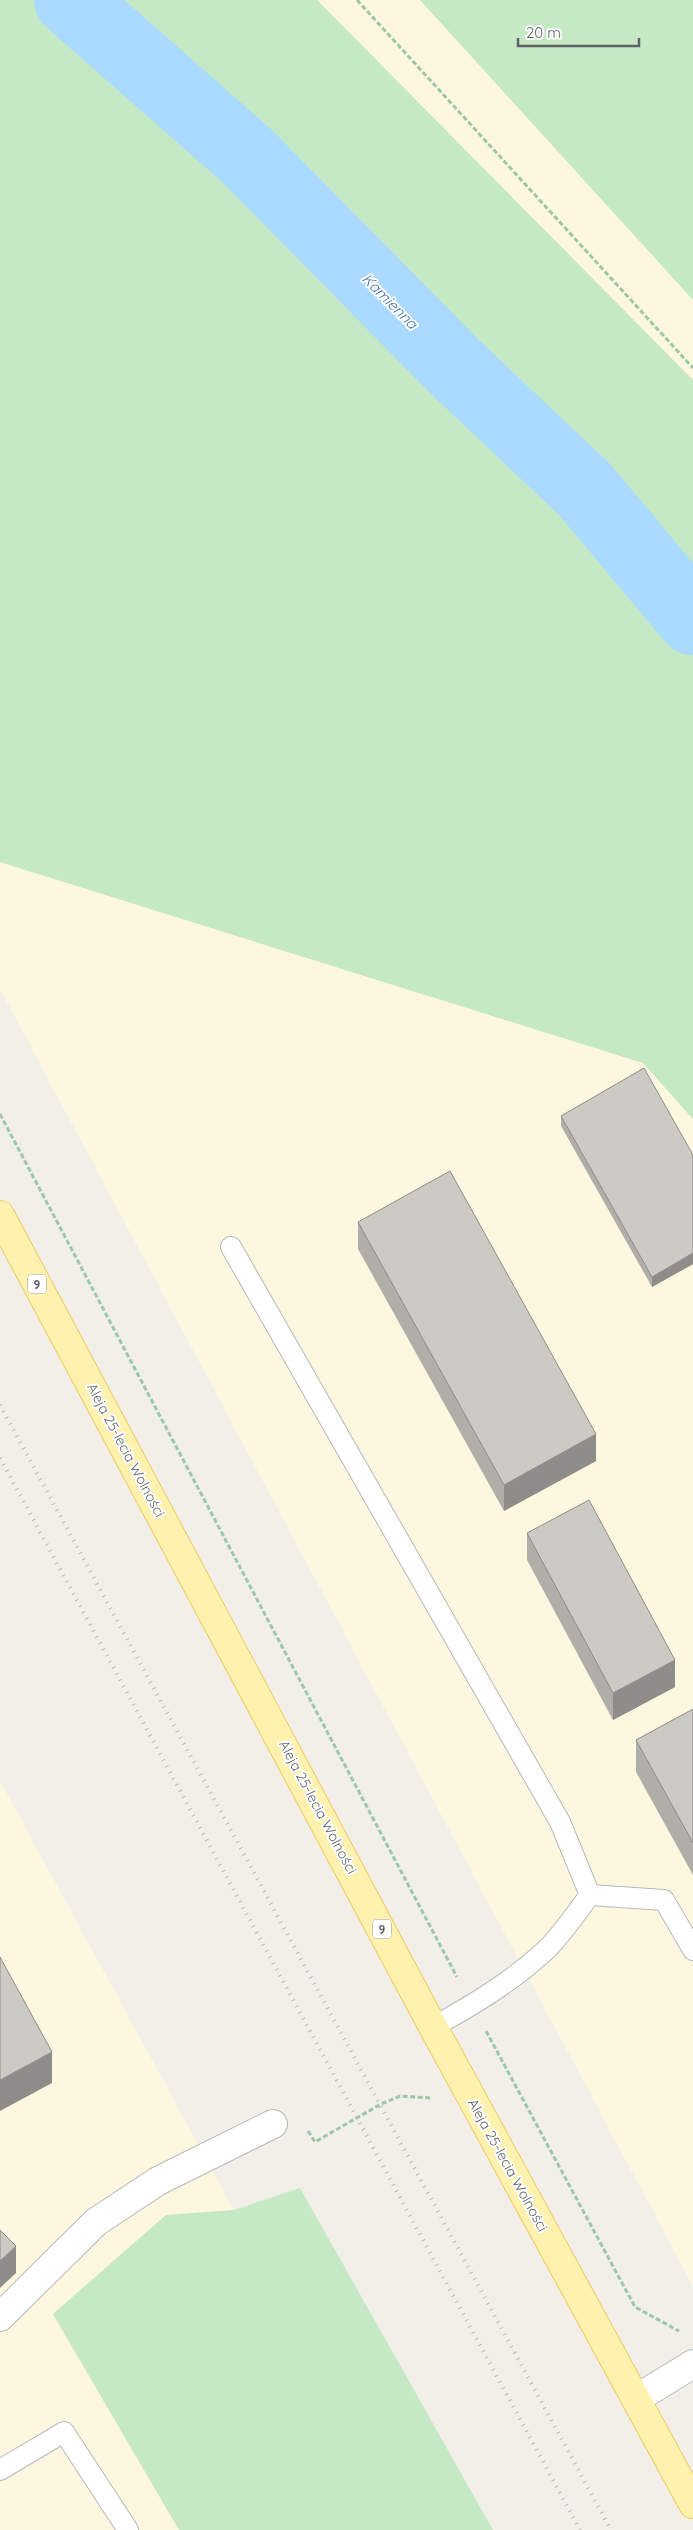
<svg xmlns="http://www.w3.org/2000/svg" width="693" height="2530" font-family="Quicksand,sans-serif">
  <style>
    .commercial { fill: #fef7e0 }
    .green { fill: #c5e8c5 }
    .lines { fill: none; stroke-linecap: round; stroke-linejoin: round }
    .river { stroke: #aadaff; stroke-width: 72 }
    .service-casing { stroke: #b5b8bc; stroke-width: 22 }
    .minor-casing { stroke: #b5b8bc; stroke-width: 30 }
    .primary-casing { stroke: #f2c960; stroke-width: 30 }
    .path { stroke: #9cc7a9; stroke-width: 3; stroke-dasharray: 5 2.5; stroke-linecap: butt }
    .service { stroke: #fff; stroke-width: 20 }
    .minor { stroke: #fff; stroke-width: 28 }
    .primary { stroke: #fff2af; stroke-width: 28 }
    .rail { stroke: #b6b7b8; stroke-width: 4; stroke-dasharray: 1 6; stroke-linecap: butt }
    .wall { fill: #afaea9 }
    .shaded-wall { fill: #8f8d8a }
    .building { fill: #cccac5; stroke: #8f8d8a }
    .labels { text-anchor: middle; dominant-baseline: central; stroke-width: 4; stroke-linejoin: round; paint-order: stroke }
    .shield { fill: #fff; stroke: #8f9295; stroke-width: 1 }
    .shield-label { font-size: 12px; font-weight: bold; fill: #5f6368 }
    .street-label { font-size: 14px; fill: #5f6368; stroke: #fff }
    .water-label { font-size: 15px; font-style: italic; fill: #4174aa; stroke: #fff }
  </style>
  <rect width="100%" height="100%" fill="#f1efe8"/>
  <!-- commercial -->
  <g class="commercial">
    <path d="M317,0H693V380Z"/>
    <path d="M0,862L643,1063L693,1119V2286L0,989Z"/>
    <path d="M0,1781L234,2210L166,2215L53,2315L179,2530H0Z"/>
  </g>
  <!-- green -->
  <g class="green">
    <path d="M0,0H317L693,380V1119L643,1063L0,862Z"/>
    <path d="M420,0H693V300Z"/>
    <path d="M300,2188L493,2530H179L53,2314L166,2215L234,2210Z"/>
  </g>
  <g class="lines">
    <!-- river -->
    <path class="river" d="M70,0L247,156L455,367L585,490L693,619"/>
    <defs>
      <g id="service">
        <path d="M231,1247L560,1822L590,1895C576,1913 563,1933 547,1949C513,1981 473,2005 433,2027"/>
        <path d="M590,1895L664,1900L693,1950"/>
        <path d="M0,2470L64,2432L128,2530"/>
      </g>
      <g id="minor">
        <path d="M0,2317L96,2222L158,2181L273,2124"/>
        <path d="M636,2399L693,2364"/>
      </g>
      <path id="primary" d="M0,1215L433,2027L693,2504"/>
    </defs>
    <!-- service casing -->
    <use href="#service" class="service-casing"/>
    <!-- minor casing -->
    <use href="#minor" class="minor-casing"/>
    <!-- primary casing -->
    <use href="#primary" class="primary-casing"/>
    <!-- path -->
    <g class="path">
      <path d="M357,0L693,368"/>
      <path d="M0,1114L457,1977"/>
      <path d="M486,2031L635,2307L679,2331"/>
      <path d="M308,2131L315,2142L381,2104L400,2096L431,2098"/>
    </g>
    <!-- service -->
    <use href="#service" class="service"/>
    <!-- minor -->
    <use href="#minor" class="minor"/>
    <!-- primary -->
    <use href="#primary" class="primary"/>
    <!-- rail -->
    <g class="rail">
      <path d="M0,1405L611,2530"/>
      <path d="M0,1458L580,2530"/>
    </g>
  </g>
  <!-- wall -->
  <g class="wall">
    <path d="M561,1116L693,1155V1264L652,1287L561,1126Z"/>
    <path d="M358,1222L596,1461L504,1511L358,1249Z"/>
    <path d="M527,1533L675,1687L613,1720L527,1560Z"/>
    <path d="M693,1709V1875L636,1772V1740Z"/>
  </g>
  <!-- shaded-wall -->
  <g class="shaded-wall">
    <path d="M693,1253V1264L652,1287V1277Z"/>
    <path d="M596,1434V1461L504,1511V1485Z"/>
    <path d="M675,1660V1687L613,1720V1693Z"/>
    <path d="M52,2052V2083L0,2111V2080Z"/>
    <path d="M16,2246V2273L0,2288V2261Z"/>
  </g>
  <!-- building -->
  <g class="building">
    <path d="M644,1068L693,1155V1253L652,1277L561,1116Z"/>
    <path d="M450,1171L596,1434L504,1485L358,1222Z"/>
    <path d="M589,1500L675,1660L613,1693L527,1533Z"/>
    <path d="M693,1709V1843L636,1740Z"/>
    <path d="M0,1957L52,2052L0,2080Z"/>
    <path d="M0,2230L16,2246L0,2261Z"/>
  </g>
  <g class="labels">
    <!-- shield labels -->
    <g class="shield">
      <rect x="28" y="1274.5" width="18" height="19" rx="4"/>
      <rect x="373" y="1919.5" width="18" height="19" rx="4"/>
    </g>
    <g class="shield-label">
      <text x="37" y="1284">9</text>
      <text x="382" y="1929">9</text>
    </g>
    <!-- street labels -->
    <g class="street-label">
      <text transform="translate(126 1450) rotate(62)">Aleja 25-lecia Wolności</text>
      <text transform="translate(318 1807) rotate(62)">Aleja 25-lecia Wolności</text>
      <text transform="translate(508 2165) rotate(61)">Aleja 25-lecia Wolności</text>
    </g>
    <!-- water labels -->
    <g class="water-label">
      <text transform="translate(390 301) rotate(45)">Kamienna</text>
    </g>
  </g>
  <!-- scale -->
  <path d="M518 38v8h121v-8" fill="none" stroke="#5f6368" stroke-width="2.5"/>
  <text x="526" y="38" font-size="15" fill="#5f6368" stroke="#ffffff" stroke-width="4" paint-order="stroke">20 m</text>
</svg>
